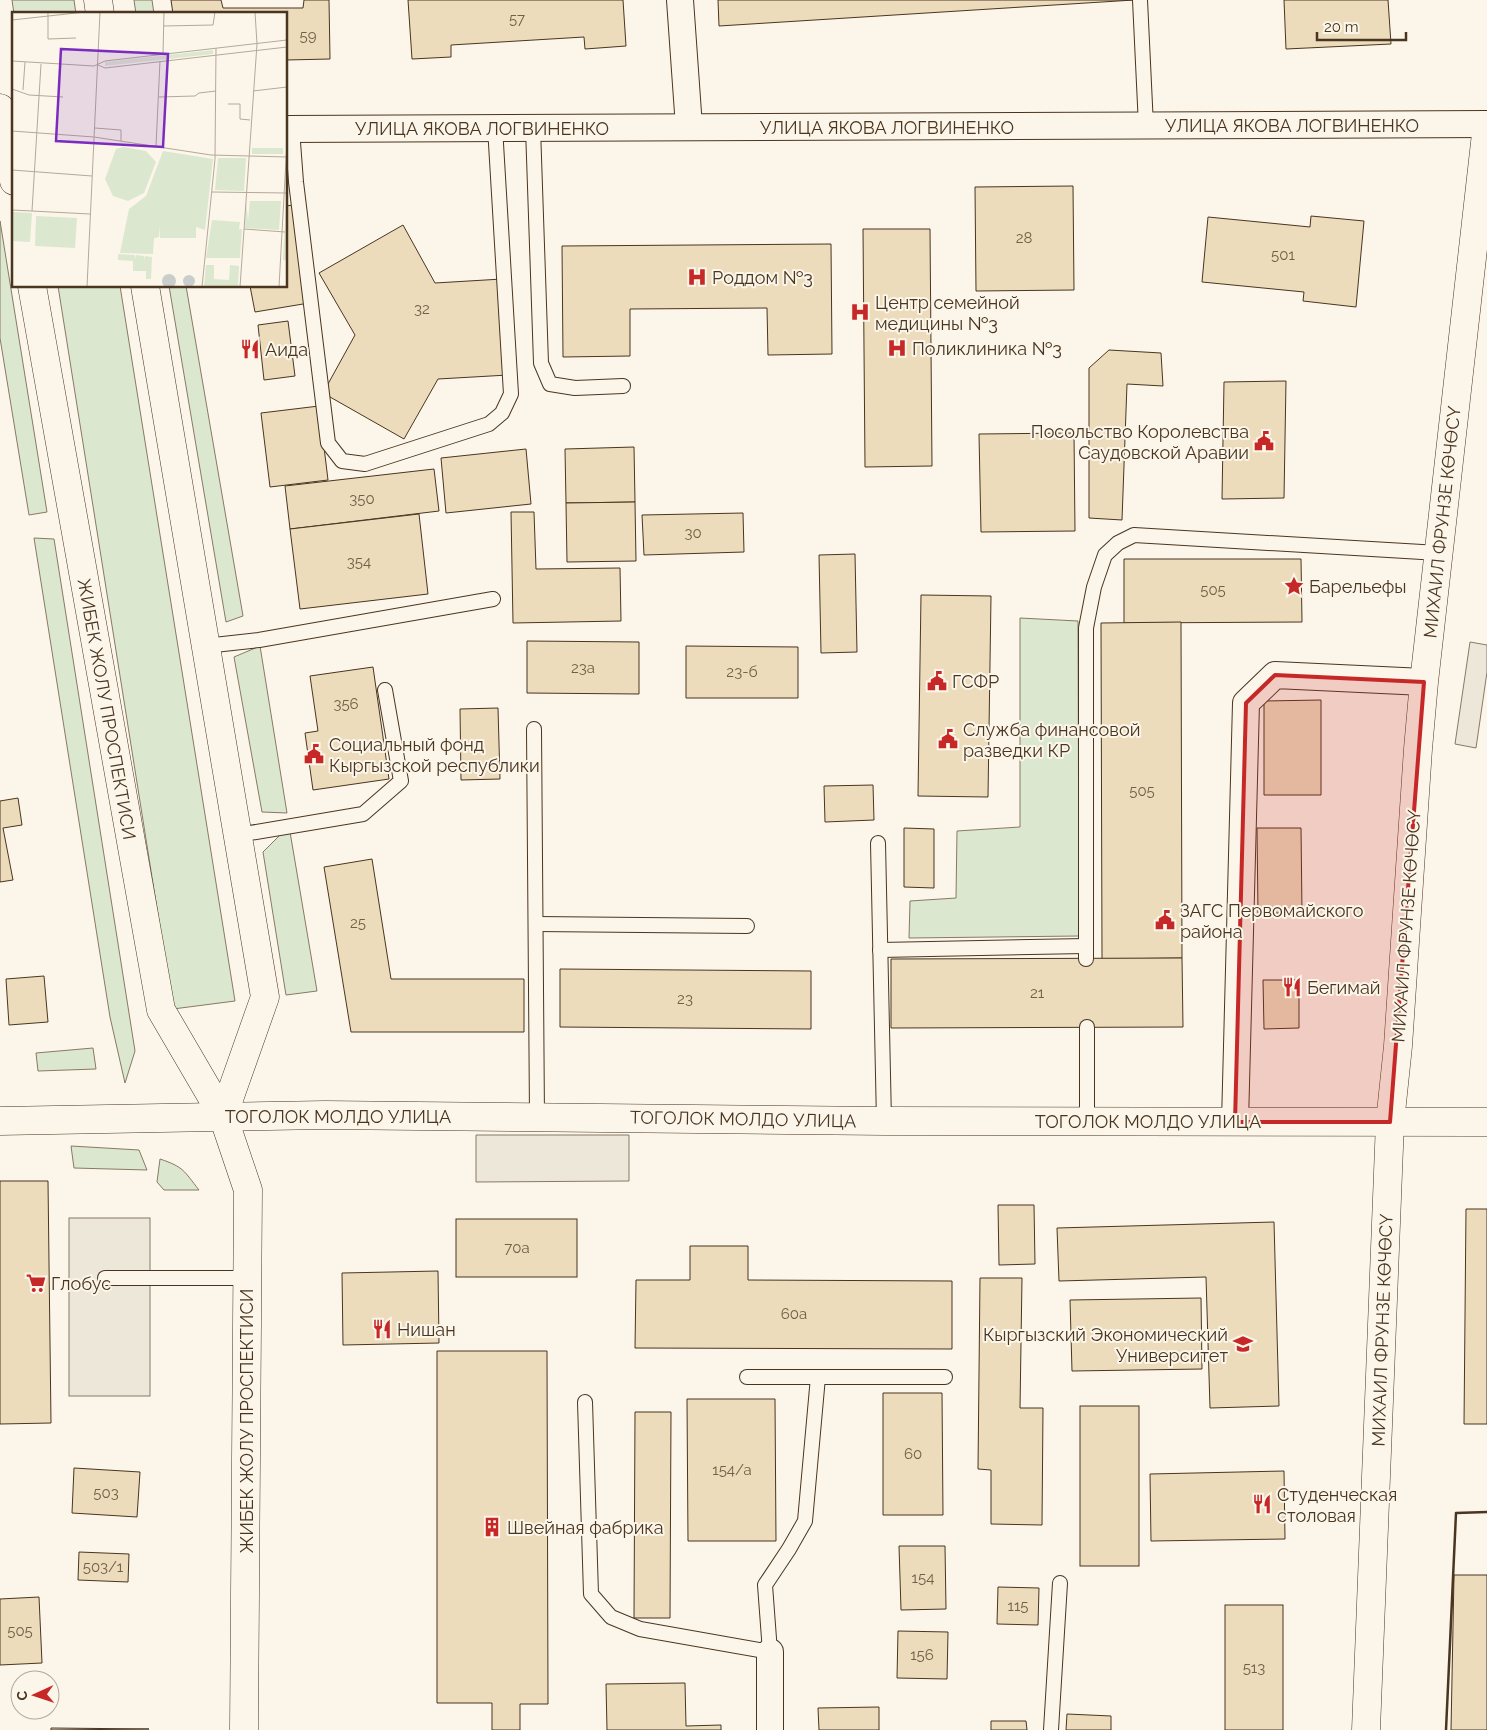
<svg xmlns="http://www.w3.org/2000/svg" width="1487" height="1730" font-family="Raleway,sans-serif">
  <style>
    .green { fill: #dce7d0; stroke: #887966 }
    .parking { fill: #ede7d9; stroke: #887966 }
    .building { fill: #ecdcbc; stroke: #4a3520 }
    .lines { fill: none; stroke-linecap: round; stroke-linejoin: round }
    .service-casing { stroke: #4a3520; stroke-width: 16 }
    .minor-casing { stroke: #4a3520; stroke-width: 28 }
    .secondary-casing { stroke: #4a3520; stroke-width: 29 }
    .primary-casing { stroke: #4a3520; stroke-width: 29 }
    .service { stroke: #fbf6e9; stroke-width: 14 }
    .minor { stroke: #fbf6e9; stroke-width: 26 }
    .secondary { stroke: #fbf6e9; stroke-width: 28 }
    .primary { stroke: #fbf6e9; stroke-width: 28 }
    .wall { stroke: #4a3520; stroke-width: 2.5 }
    .marked { fill: #c62828; fill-opacity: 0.2; stroke: #c62828; stroke-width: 4; stroke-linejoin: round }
    .labels { text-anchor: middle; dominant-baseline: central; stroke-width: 4; stroke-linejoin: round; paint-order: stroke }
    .number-label { font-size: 15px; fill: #725f47 }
    .street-label { font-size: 18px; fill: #4a3520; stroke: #fbf6e9 }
    .poi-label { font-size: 18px; fill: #4a3520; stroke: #fbf6e9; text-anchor: start }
    .inset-road { fill: none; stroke: #b4a999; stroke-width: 1 }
    .view { fill: #7b2cbf; fill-opacity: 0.15; stroke: #7b2cbf; stroke-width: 2.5 }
    .inset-edge { fill: none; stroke: #4a3520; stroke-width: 2.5 }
  </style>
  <rect width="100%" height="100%" fill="#fbf6e9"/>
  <!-- green -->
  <g class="green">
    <path d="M12,0H74L76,14H14Z"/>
    <path d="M134,0H152L154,14H136Z"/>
    <path d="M0,221L47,512L29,515L0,338Z"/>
    <path d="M58,286H120L235,1001L173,1009Z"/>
    <path d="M169,286H186L243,616L226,622Z"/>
    <path d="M34,538L54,539L135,1051L125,1083L110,1017Z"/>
    <path d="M1020,618L1078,621L1079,936L909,938L910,901L956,898L957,831L1020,827Z"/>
    <path d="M260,646L287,813L262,812L234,657Z"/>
    <path d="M289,826L317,991L286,995L263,852Z"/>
    <path d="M93,1048L96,1069L38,1071L36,1053Z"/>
    <path d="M71,1146L139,1150L147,1170L74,1168Z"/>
    <path d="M160,1159C184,1167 184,1171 199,1190H164L157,1182Z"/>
  </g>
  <!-- parking -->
  <g class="parking">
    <path d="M1470,642L1487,645V672L1476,748L1455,744Z"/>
    <path d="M476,1135H629V1181L476,1182Z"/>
    <rect x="69" y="1218" width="81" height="178"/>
  </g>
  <!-- building -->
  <g class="building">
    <path d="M171,0H221L223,8H303L304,0H329L330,59L286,60V14H173Z"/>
    <path d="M408,0H623L626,46L585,49L584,37L451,45V57L412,59Z"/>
    <path d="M718,0H1134L719,26Z"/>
    <path d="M1284,0H1388L1391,44L1286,49Z"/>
    <path d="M1073,186L1074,290L976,291L975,187Z"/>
    <path d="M293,205L309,303L255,312L250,286H286V206Z"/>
    <path d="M1311,216L1364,221L1356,307L1303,301L1304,292L1202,282L1208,217L1310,227Z"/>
    <path d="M403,225L435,283L502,279L508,375L438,379L404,439L323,393L355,335L319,273Z"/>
    <path d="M863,229H930L932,466L865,467Z"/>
    <path d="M831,244L832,354L768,355L767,308L630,309V356L563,357L562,246Z"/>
    <path d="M288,321L295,376L264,380L258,325Z"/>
    <path d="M1109,350L1161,353L1163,386L1127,384L1122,520L1089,518V368Z"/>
    <path d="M1286,381L1284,498L1222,499L1224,382Z"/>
    <path d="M319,406L328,480L270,487L261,413Z"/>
    <path d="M1074,433L1075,531L981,532L979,434Z"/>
    <path d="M634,447L635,502L566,503L565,449Z"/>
    <path d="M526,449L531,504L446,513L441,458Z"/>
    <path d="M434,469L439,511L290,529L285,486Z"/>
    <path d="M635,502L636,561L567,562L566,503Z"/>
    <path d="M511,512H534L536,569L620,568L621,621L513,623Z"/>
    <path d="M743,513L744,552L644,555L642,515Z"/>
    <path d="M419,514L428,594L300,609L290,529Z"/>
    <path d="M855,554L857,652L821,653L819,555Z"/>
    <path d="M1124,559H1301L1302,622L1124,623Z"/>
    <path d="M921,595L991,596L988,797L918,796Z"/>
    <path d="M1181,622L1182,958L1102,959L1101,623Z"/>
    <path d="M527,641L639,642V694L527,693Z"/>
    <path d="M686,646L798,647V698H686Z"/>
    <path d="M373,667L389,779L313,790L305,733L318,731L310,676Z"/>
    <path d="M1321,700V795H1264V701Z"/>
    <path d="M498,708L500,779L461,780L460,709Z"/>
    <path d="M873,785L874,820L825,822L824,786Z"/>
    <path d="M18,798L22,825L3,828L13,880L0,882V801Z"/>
    <path d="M904,828L934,829V888L904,887Z"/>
    <path d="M1257,828H1301L1302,913H1258Z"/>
    <path d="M372,859L391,979H524V1032H351L324,867Z"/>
    <path d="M1182,958L1183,1027L891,1028V959Z"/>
    <path d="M560,969L811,971V1029L560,1027Z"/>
    <path d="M44,976L48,1022L9,1025L6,979Z"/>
    <path d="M1263,980H1299V1028L1264,1029Z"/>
    <path d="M0,1181H48L51,1423L0,1424Z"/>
    <path d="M998,1205H1034L1035,1264L999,1265Z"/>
    <path d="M1466,1209H1487V1424H1464Z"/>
    <rect x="456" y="1219" width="121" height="58"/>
    <path d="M1274,1222L1279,1406L1210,1408L1206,1277L1059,1281L1057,1228Z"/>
    <path d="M690,1246H748V1280L952,1281V1349L635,1348L636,1280H690Z"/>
    <path d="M438,1271L439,1343L343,1345L342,1273Z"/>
    <path d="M980,1278H1022L1020,1408H1043L1042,1525L991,1524V1470L978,1469Z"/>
    <path d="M1201,1298L1202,1369L1072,1371L1070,1300Z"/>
    <path d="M437,1351H547L548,1704H520V1730H492V1703H437Z"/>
    <path d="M883,1393H942L943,1515H883Z"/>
    <path d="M687,1399H775L776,1541H688Z"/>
    <rect x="1080" y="1406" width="59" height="160"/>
    <path d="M635,1412H671L670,1618H634Z"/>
    <path d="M74,1468L140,1472L137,1517L72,1513Z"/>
    <path d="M1284,1471L1285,1539L1151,1541L1150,1474Z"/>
    <path d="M899,1546H945L946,1609L901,1610Z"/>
    <path d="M79,1552L129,1554L128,1582L78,1580Z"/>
    <path d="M1454,1575H1487V1730H1451Z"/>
    <path d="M998,1587L1039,1588L1038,1625L997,1624Z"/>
    <path d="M39,1597L42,1663L0,1665V1599Z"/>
    <rect x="1225" y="1605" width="58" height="125"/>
    <path d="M898,1631L948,1632L947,1679L897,1678Z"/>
    <path d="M685,1683L686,1726L721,1725V1730H607L606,1684Z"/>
    <path d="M879,1707V1730H819L818,1708Z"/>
    <path d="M1067,1714L1111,1716V1730H1066Z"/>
    <path d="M991,1721H1026L1027,1730H991Z"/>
    <path d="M51,1728L149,1729L51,1730Z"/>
  </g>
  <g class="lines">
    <defs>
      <g id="service">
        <path d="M1140,0L1146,126"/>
        <path d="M533,128L541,363L550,384L575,388L623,386"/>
        <path d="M292,129L296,182L328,443L342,461L365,464L489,424L502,413L511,394L495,127"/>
        <path d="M205,646L259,640L493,599"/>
        <path d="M534,729L537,1117"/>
        <path d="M238,835L363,814L401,781L385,690"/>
        <path d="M878,843L884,1121"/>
        <path d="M536,924L747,926"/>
        <path d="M880,950L1086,946"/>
        <path d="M1086,959V628L1094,587L1105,555L1118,543L1134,535L1439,553"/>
        <path d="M1087,1027V1121"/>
        <path d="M105,1278H247"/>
        <path d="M747,1377H945"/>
        <path d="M585,1402L591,1594L611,1617L640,1629L770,1652L765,1585L789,1549L805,1521L818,1377"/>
        <path d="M1051,1730L1060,1583"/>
      </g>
      <g id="minor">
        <path d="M680,0L689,127"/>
        <path d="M286,129L1487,124"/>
        <path d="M1235,1122L1246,703L1275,675L1424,682"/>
        <path d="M770,1730V1652"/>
      </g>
      <g id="secondary">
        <path d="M0,1121L325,1115L884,1121L1487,1122"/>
        <path d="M1366,1730L1390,1122L1398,1046L1418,749L1424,682L1487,125"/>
      </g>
      <g id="primary">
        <path d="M98,0L100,14"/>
        <path d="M0,108L14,181"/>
        <path d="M32,286L161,1010L223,1116L248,1190L244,1730"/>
        <path d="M145,286L265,997L223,1116"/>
      </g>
    </defs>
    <!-- service casing -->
    <use href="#service" class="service-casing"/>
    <!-- minor casing -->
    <use href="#minor" class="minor-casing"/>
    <!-- secondary casing -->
    <use href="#secondary" class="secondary-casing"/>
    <!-- primary casing -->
    <use href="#primary" class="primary-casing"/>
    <!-- service -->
    <use href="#service" class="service"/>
    <!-- minor -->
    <use href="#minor" class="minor"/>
    <!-- secondary -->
    <use href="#secondary" class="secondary"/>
    <!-- primary -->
    <use href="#primary" class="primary"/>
    <!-- wall -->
    <path class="wall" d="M1446,1730L1456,1513L1487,1512"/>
  </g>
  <!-- marked area -->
  <path class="marked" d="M1275,675L1424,682L1390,1122H1235L1246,703Z"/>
  <!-- icons -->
  <defs>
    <symbol id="hospital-bare" viewBox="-9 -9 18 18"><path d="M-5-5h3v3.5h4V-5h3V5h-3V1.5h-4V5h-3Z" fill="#c62828" stroke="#fbf6e9" stroke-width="2.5" paint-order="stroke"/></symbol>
    <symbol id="restaurant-bare" viewBox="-9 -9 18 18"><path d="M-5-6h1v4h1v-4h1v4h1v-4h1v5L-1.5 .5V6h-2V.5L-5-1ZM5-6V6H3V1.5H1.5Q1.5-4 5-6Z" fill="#c62828" stroke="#fbf6e9" stroke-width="2.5" paint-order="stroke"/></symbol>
    <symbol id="civic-bare" viewBox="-9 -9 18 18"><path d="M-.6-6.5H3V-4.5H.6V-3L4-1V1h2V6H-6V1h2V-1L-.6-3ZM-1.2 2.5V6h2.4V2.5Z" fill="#c62828" stroke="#fbf6e9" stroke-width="2.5" paint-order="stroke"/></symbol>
    <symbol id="sight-bare" viewBox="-9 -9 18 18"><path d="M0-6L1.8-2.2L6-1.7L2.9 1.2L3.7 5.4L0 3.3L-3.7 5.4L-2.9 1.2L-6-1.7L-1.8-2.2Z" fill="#c62828" stroke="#fbf6e9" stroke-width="2.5" paint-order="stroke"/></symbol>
    <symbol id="supermarket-bare" viewBox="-9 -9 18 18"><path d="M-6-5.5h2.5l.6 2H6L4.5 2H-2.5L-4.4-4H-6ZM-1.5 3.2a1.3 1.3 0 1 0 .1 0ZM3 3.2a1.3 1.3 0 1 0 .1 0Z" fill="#c62828" stroke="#fbf6e9" stroke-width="2.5" paint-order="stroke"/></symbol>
    <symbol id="university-bare" viewBox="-9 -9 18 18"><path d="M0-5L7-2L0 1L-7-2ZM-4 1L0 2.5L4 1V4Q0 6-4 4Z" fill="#c62828" stroke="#fbf6e9" stroke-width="2.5" paint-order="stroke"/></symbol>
    <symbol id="building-bare" viewBox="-9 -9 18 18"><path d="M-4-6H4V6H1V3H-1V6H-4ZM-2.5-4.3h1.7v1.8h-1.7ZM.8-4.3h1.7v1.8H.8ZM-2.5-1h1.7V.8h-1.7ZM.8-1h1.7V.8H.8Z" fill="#c62828" stroke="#fbf6e9" stroke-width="2.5" paint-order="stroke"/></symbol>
  </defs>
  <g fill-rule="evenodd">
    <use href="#hospital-bare" x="683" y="263" width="28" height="28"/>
    <use href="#hospital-bare" x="846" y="298" width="28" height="28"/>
    <use href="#hospital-bare" x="883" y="334" width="28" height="28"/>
    <use href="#restaurant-bare" x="236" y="335" width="28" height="28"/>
    <use href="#civic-bare" x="1250" y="427" width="28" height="28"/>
    <use href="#sight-bare" x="1280" y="572" width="28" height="28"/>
    <use href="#civic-bare" x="923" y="667" width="28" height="28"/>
    <use href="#civic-bare" x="934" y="725" width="28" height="28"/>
    <use href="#civic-bare" x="300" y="740" width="28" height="28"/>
    <use href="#civic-bare" x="1151" y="906" width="28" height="28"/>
    <use href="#restaurant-bare" x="1278" y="973" width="28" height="28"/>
    <use href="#supermarket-bare" x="22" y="1269" width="28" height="28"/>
    <use href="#restaurant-bare" x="368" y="1315" width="28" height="28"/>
    <use href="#university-bare" x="1229" y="1330" width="28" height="28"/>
    <use href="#restaurant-bare" x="1248" y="1490" width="28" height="28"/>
    <use href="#building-bare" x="478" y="1513" width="28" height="28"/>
  </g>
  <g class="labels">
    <!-- number labels -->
    <g class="number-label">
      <text x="517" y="19">57</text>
      <text x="308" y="36">59</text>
      <text x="1024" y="238">28</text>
      <text x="1283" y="255">501</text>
      <text x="422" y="309">32</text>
      <text x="362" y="499">350</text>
      <text x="693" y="533">30</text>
      <text x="359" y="562">354</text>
      <text x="1213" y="590">505</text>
      <text x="583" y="668">23а</text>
      <text x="742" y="672">23-б</text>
      <text x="346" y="704">356</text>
      <text x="1142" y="791">505</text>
      <text x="358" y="923">25</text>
      <text x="1037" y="993">21</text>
      <text x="685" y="999">23</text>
      <text x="517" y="1248">70a</text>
      <text x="794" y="1314">60а</text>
      <text x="913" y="1454">60</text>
      <text x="732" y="1470">154/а</text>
      <text x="106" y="1493">503</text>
      <text x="103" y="1567">503/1</text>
      <text x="923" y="1578">154</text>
      <text x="1018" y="1606">115</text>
      <text x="20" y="1631">505</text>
      <text x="922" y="1655">156</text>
      <text x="1254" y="1668">513</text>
    </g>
    <!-- street labels -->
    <g class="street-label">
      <text x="1292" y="125">УЛИЦА ЯКОВА ЛОГВИНЕНКО</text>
      <text x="887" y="127">УЛИЦА ЯКОВА ЛОГВИНЕНКО</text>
      <text x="482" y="128">УЛИЦА ЯКОВА ЛОГВИНЕНКО</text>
      <text transform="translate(1442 522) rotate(-84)">МИХАИЛ ФРУНЗЕ КӨЧӨСҮ</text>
      <text transform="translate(107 709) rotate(80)">ЖИБЕК ЖОЛУ ПРОСПЕКТИСИ</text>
      <text transform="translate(1406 926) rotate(-86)">МИХАИЛ ФРУНЗЕ КӨЧӨСҮ</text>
      <text x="338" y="1116">ТОГОЛОК МОЛДО УЛИЦА</text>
      <text transform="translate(743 1119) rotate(1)">ТОГОЛОК МОЛДО УЛИЦА</text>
      <text x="1148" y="1121">ТОГОЛОК МОЛДО УЛИЦА</text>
      <text transform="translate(1382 1330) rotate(-88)">МИХАИЛ ФРУНЗЕ КӨЧӨСҮ</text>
      <text transform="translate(246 1421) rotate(-90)">ЖИБЕК ЖОЛУ ПРОСПЕКТИСИ</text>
    </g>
    <!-- poi labels -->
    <g class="poi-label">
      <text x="712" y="277">Роддом №3</text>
      <text x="875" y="302">Центр семейной<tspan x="875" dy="21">медицины №3</tspan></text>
      <text x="912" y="348">Поликлиника №3</text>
      <text x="265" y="349">Аида</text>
      <text x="1249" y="431" text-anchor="end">Посольство Королевства<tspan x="1249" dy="21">Саудовской Аравии</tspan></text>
      <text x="1309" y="586">Барельефы</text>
      <text x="952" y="681">ГСФР</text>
      <text x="963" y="729">Служба финансовой<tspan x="963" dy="21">разведки КР</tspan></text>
      <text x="329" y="744">Социальный фонд<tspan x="329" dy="21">Кыргызской республики</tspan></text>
      <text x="1180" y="910">ЗАГС Первомайского<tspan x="1180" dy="21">района</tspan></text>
      <text x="1307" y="987">Бегимай</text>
      <text x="51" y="1283">Глобус</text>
      <text x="397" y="1329">Нишан</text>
      <text x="1228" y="1334" text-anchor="end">Кыргызский Экономический<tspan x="1228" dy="21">Университет</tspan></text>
      <text x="1277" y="1494">Студенческая<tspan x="1277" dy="21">столовая</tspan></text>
      <text x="507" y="1527">Швейная фабрика</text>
    </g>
  </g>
  <!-- overview -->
  <g transform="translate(12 12)">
    <rect width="275" height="275" fill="#fbf6e9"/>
    <path d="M201,38V42L93,54V50ZM111,135L134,139L144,150L132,181L116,189L101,184L93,167L104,137ZM240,136H271V142H240ZM151,139L201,147L193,218L184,215V226H148V214L147,225L142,226L141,242L108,241L117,197L134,184ZM206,146H234L232,179L203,178ZM238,189H269L267,218L233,216L234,190L236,208ZM274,190H275V248H271ZM0,200L20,201L18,230L0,229ZM24,204L65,206L63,236L23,234ZM200,208L228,210L227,217H230L228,246H194ZM106,242L123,243V248L124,243L132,244V248L133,244L140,245L139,267H134V259H121V249L106,248ZM194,253H202V267L217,268L218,253L227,254L226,275H192Z" fill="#dce7d0"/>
    <path d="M150 269a7 7 0 1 1 14 0a7 7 0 1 1-14 0ZM171 269a6 6 0 1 1 12 0a6 6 0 1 1-12 0Z" fill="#c9cecd"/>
    <path class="inset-road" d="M36,0V27L64,26M0,8L73,0M151,14L201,13L203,0M151,42L152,0M0,49L82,54L93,49L275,28M86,53L93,56L275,35M0,77L17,83L51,85M11,78L13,50M241,79L275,75M147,85L183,84L187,81L204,79M216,92H228V107L238,108M83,116L109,118V129M0,119L82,125L199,143L275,145M144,134L148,49M0,158L80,164M200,180L275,181M0,198L78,202M20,199L29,52M232,217L273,220M75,275L88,0M190,275L203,147L204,36M228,275L245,32L243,0M267,275L275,130"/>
    <path class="view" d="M49,37L156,42L151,135L44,129Z"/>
    <rect width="275" height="275" class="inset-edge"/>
  </g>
  <!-- north arrow -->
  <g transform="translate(35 1695) rotate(267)"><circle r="24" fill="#fbf6e9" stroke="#b4a999"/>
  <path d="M0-4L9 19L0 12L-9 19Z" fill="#c62828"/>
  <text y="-8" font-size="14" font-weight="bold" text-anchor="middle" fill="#4a3520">С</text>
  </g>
  <!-- scale -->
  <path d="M1317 32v8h89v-8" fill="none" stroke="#4a3520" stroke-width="2.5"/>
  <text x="1324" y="32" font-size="15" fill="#4a3520" stroke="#fbf6e9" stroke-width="4" paint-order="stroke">20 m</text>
</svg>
